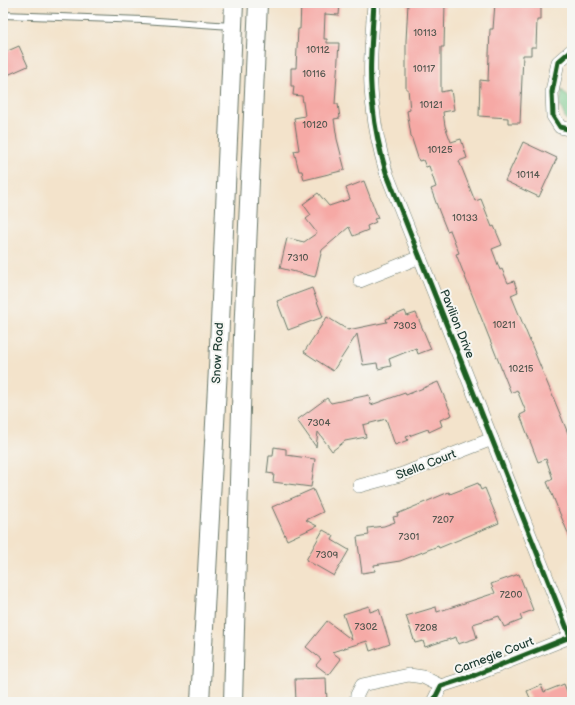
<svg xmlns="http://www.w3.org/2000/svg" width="575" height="705" font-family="'Balsamiq Sans',sans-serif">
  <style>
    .green { fill: #78c889; stroke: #4c825e }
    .building { fill: #f6a9a5 }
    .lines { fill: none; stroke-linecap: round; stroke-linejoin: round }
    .lane-casing { stroke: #697769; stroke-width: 8 }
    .street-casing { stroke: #697769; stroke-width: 14 }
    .secondary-casing { stroke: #697769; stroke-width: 20 }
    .lane { stroke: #fff; stroke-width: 6 }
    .street { stroke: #fff; stroke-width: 13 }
    .secondary { stroke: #fff; stroke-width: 18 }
    .cycleway-casing { stroke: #f6f6f2; stroke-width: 8 }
    .cycleway { stroke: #1b5e20; stroke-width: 5 }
    .labels { text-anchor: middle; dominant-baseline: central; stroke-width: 4; stroke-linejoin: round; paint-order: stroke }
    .number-label { font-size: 10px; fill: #555850 }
    .street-label { font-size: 12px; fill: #1f3d34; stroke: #f6f6f2 }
  </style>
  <rect width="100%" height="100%" fill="#f6f6f2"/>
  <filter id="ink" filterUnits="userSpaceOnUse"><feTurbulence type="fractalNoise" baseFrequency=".025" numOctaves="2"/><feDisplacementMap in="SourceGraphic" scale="8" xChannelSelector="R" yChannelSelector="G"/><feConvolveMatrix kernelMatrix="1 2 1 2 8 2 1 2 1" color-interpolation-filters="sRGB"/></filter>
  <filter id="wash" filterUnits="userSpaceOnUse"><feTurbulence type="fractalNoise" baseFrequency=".012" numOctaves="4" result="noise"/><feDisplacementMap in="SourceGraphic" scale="16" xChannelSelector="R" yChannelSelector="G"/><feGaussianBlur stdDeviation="0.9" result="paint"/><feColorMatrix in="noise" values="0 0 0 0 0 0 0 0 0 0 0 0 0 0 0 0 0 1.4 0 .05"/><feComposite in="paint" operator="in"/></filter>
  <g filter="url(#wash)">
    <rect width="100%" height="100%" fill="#f3e3cb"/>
    <!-- green -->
    <path class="green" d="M562,90L572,101V121L566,120L560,105Z"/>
    <g id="blocks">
      <!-- building -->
      <g class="building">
        <path d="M301,3H340L339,15L325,14L324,39H327V43H339L335,104H338L340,118L334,119L337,139L345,170L304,180L302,171H299L294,151L299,150L294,118L305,116L302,96L293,95L294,86H291V68H296L298,29H300Z"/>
        <path d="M408,3H445L444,47H441V92L451,90L454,110L443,112L445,126L451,142L461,139L467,158L459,161L475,201L481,199L492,227L494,226L502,245L492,249L500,270L502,269L508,283L514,281L518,292L511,295L572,443V543L547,482L553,479L546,459L538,462L520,415L526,412L517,390L511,393L456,254L459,253L450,230L447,231L439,211L431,189L436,187L429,166L426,167L423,160L419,161L411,136L407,111L410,110L408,89H406V41Z"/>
        <path d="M495,3H541V20H537L536,47H531V55H523L520,123H508V118L479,116L480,80L488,81L490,29H493Z"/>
        <path d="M19,46L28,66L3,77V53Z"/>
        <path d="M523,142L557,158L539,197L505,181Z"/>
        <path d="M364,181L378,218L374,219L376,222L367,226L368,230L353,236L349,227L322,250L315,277L280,268L287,238L304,242L317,233L306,219L311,215L303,204L318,193L329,206L350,199L346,188Z"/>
        <path d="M312,288L323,317L288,330L277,301Z"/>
        <path d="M405,311L407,316L416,313L431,349L418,354L416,348L389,359L391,366L378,369L377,363L363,365L357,334L333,371L304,352L327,317L348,330L387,322L386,319Z"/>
        <path d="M438,382L452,415L440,420L442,426L429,432L428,429L406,437L408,440L395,445L386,419L363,425L366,437L345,441L332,451L318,432L316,447L297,420L327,398L331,403L369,395L371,405L405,393L406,395Z"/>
        <path d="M274,447L286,449V455L315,459L311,487L273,482L274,474L267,473L269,456H273Z"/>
        <path d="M478,483L481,490L485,488L499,523L439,548L438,546L400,561L374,565L375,571L362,573L357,537L369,535L368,528L384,526L395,522L393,517L398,516L397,514L449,492L450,494Z"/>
        <path d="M313,489L323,512L306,520L317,526L287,540L272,507Z"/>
        <path d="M323,530L334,536L332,540L349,550L334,576L306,560Z"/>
        <path d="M519,574L533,610L520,615L522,620L504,627L499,616L473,624L477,638L458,644L456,637L425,647L423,641L415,643L406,616L436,607L437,612L495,593L491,584Z"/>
        <path d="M369,606L370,612L379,609L390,644L370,651L367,641L332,652L341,659L329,675L316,665L321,659L306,647L327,621L352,640L343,614Z"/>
        <path d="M326,678L327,702H296L295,679Z"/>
        <path d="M564,684L571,702H521L530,698L527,691L541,685L544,692Z"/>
      </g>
    </g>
  </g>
  <g filter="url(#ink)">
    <use href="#blocks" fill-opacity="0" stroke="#697769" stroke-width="1"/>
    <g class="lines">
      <defs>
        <path id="lane" d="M3,15L143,20L231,26"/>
        <g id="street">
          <path d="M374,3C372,38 368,73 373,108C375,130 380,151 386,172L572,641"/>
          <path d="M572,50L558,62L552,92L553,116L560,127L572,130"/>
          <path d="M360,281L420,257"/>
          <path d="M359,486L400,475L492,439"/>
          <path d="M356,702L357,695L362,685L409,675L423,677L441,686"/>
          <path d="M433,702L441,686L475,675L570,637"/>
        </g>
        <g id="secondary">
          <path d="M200,702L218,368L234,3"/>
          <path d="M233,702L243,336L258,3"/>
        </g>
      </defs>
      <!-- lane casing -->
      <use href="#lane" class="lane-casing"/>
      <!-- street casing -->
      <use href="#street" class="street-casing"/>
      <!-- secondary casing -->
      <use href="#secondary" class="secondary-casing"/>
      <!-- lane -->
      <use href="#lane" class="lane"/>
      <!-- street -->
      <use href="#street" class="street"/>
      <!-- secondary -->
      <use href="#secondary" class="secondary"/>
      <defs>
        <g id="cycleway">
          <path d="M374,3C372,38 368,73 373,108C375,130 380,151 386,172L572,641"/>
          <path d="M572,50L558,62L552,92L553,116L560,127L572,130"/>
          <path d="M433,702L441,686L475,675L570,637"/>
        </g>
      </defs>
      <!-- cycleway casing -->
      <use href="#cycleway" class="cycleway-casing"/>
      <!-- cycleway -->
      <use href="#cycleway" class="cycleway"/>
    </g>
  </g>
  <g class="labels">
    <!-- number labels -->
    <g class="number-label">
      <text x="425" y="33">10113</text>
      <text x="318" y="50">10112</text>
      <text x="424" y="69">10117</text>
      <text x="314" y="74">10116</text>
      <text x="431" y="105">10121</text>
      <text x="315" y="125">10120</text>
      <text x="440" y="150">10125</text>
      <text x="528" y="175">10114</text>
      <text x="465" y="218">10133</text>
      <text x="298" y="258">7310</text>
      <text x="504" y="325">10211</text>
      <text x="405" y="326">7303</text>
      <text x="521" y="369">10215</text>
      <text x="319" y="423">7304</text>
      <text x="443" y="520">7207</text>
      <text x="409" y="537">7301</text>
      <text x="327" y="555">7309</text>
      <text x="511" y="595">7200</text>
      <text x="366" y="627">7302</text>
      <text x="426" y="628">7208</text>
    </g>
    <!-- street labels -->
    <g class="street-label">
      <text transform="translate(457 324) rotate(68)">Pavilion Drive</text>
      <text transform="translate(218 353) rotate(-87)">Snow Road</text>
      <text transform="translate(426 465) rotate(-21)">Stella Court</text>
      <text transform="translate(494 656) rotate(-21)">Carnegie Court</text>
    </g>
  </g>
  <!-- margin -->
  <rect width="575" height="705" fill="none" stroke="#f6f6f2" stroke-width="16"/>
</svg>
